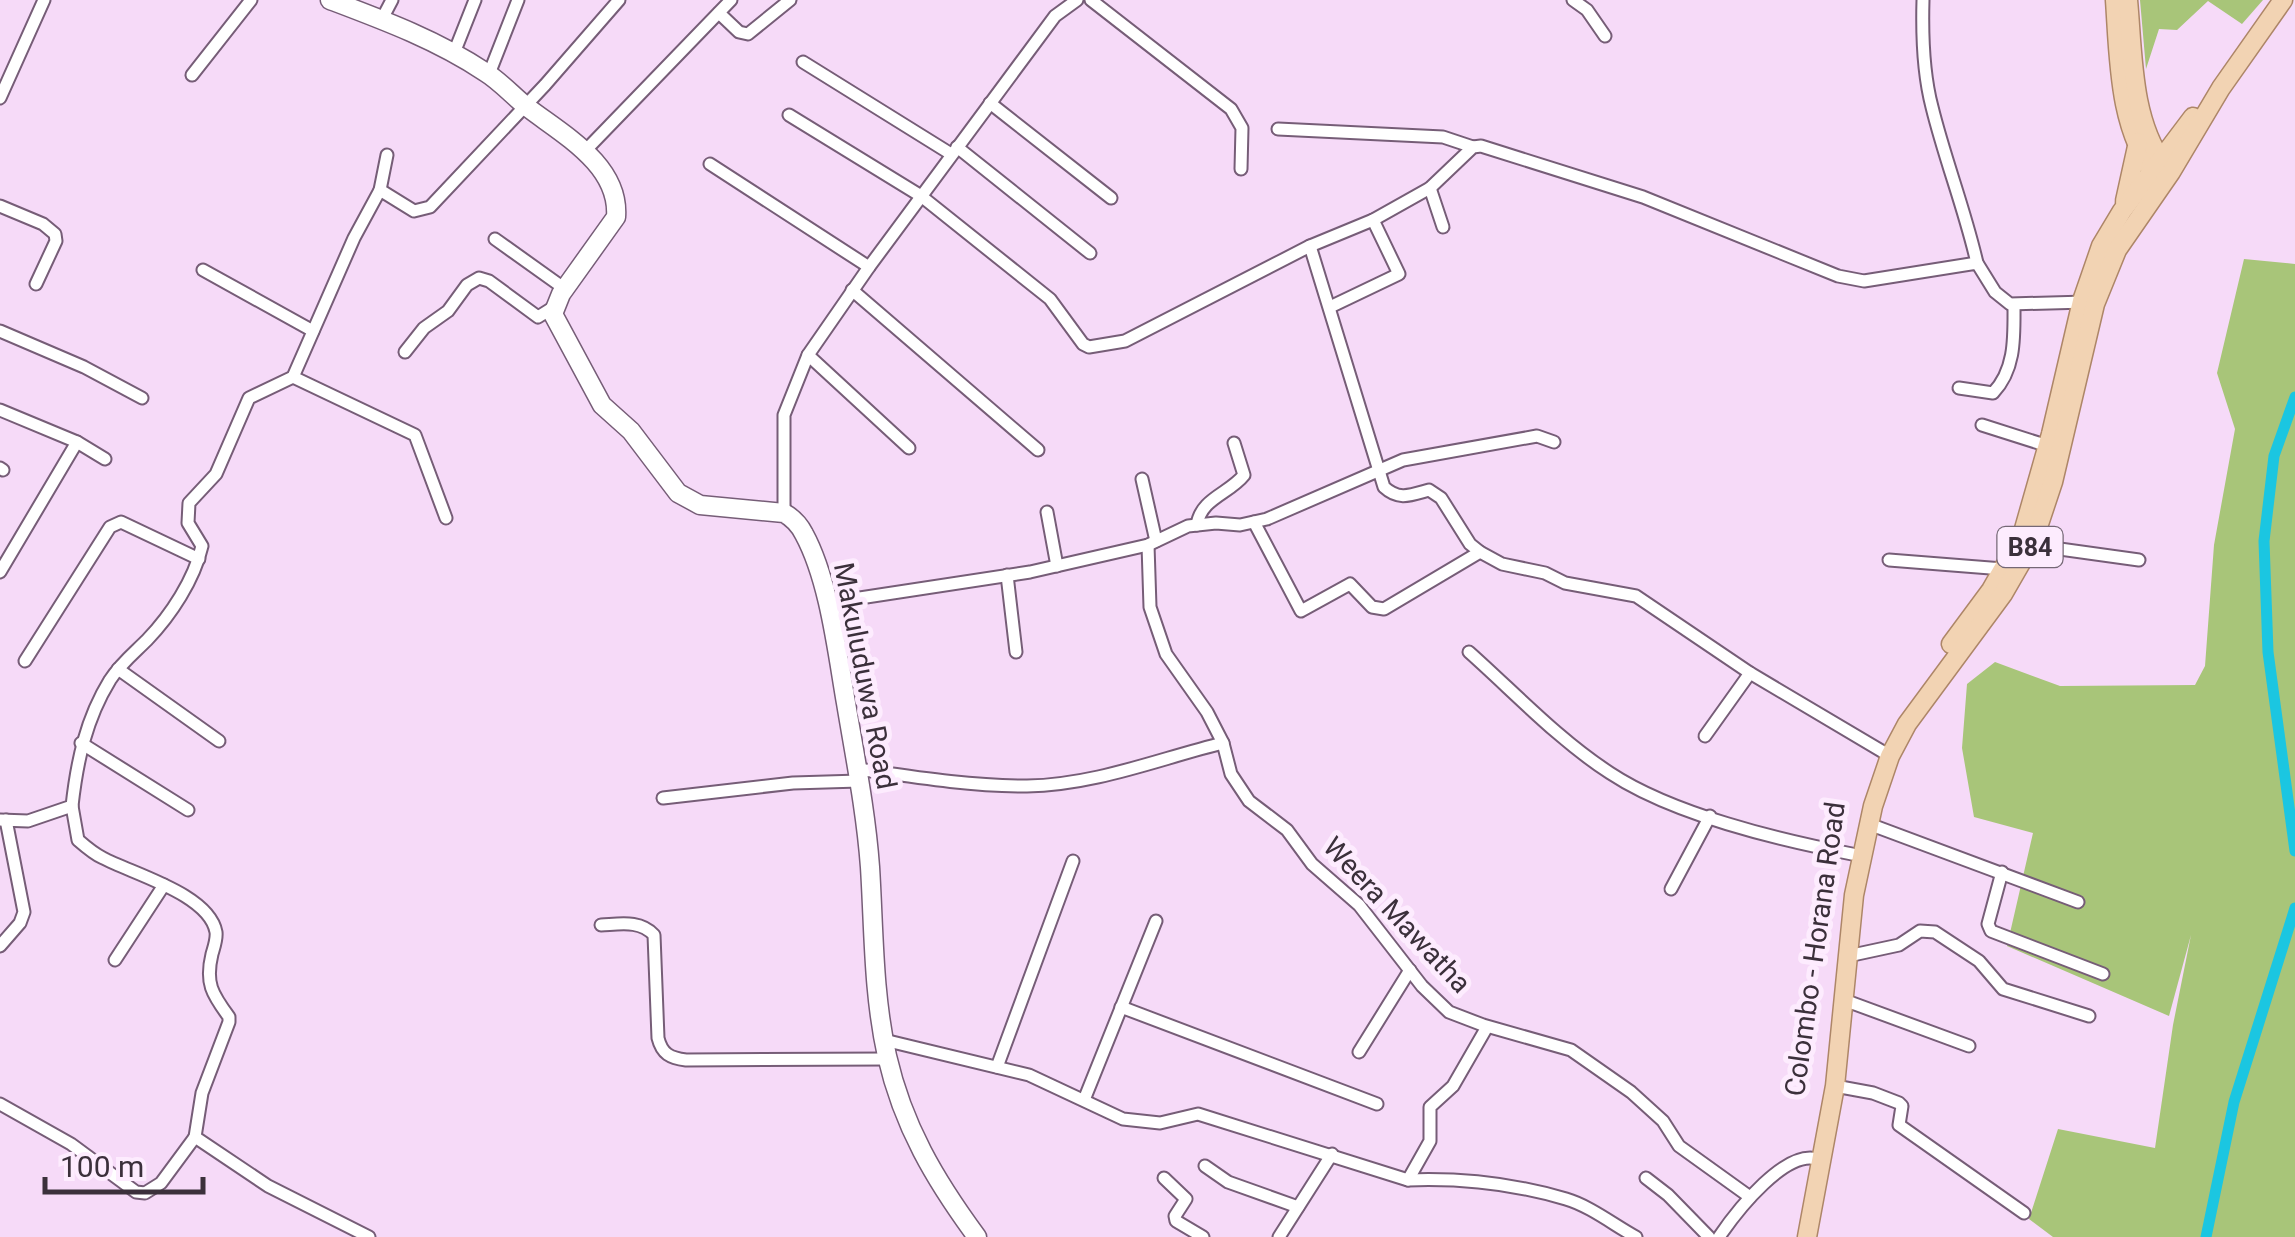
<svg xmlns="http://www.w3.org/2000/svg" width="2295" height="1237" font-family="Roboto,sans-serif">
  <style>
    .green { fill: #a8c579 }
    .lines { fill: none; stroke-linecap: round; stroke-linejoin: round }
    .canal { stroke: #1bc6e1; stroke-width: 11 }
    .street-casing { stroke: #765d77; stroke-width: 15 }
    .secondary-casing { stroke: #765d77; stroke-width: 21 }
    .primary-casing { stroke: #ad8668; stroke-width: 21 }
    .street { stroke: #fff; stroke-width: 11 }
    .secondary { stroke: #fff; stroke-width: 18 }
    .primary { stroke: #f2d3b3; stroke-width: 18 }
    .labels { text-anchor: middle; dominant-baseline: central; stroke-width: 10; stroke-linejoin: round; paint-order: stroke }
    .shield { fill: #fdecfe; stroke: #756876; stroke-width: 2.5 }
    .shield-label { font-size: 25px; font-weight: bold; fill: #3b303b }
    .street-label { font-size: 28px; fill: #3b303b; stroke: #fdecfe }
  </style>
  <rect width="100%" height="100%" fill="#f6daf8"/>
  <!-- green -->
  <g class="green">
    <path d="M2140,0H2263L2242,24L2208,1L2177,30L2159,29L2146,69Z"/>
    <path d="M2244,259L2295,264V1237H2053L2029,1219L2058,1129L2155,1148L2173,1025L2191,935L2169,1016L2007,946L2033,833L1974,817L1962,748L1967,684L1995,662L2060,686L2195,685L2205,666L2214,545L2235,429L2217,373Z"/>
  </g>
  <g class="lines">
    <!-- canal -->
    <g class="canal">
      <path d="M2295,397L2274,456L2264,541L2268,652L2295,851"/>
      <path d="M2206,1237L2234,1102L2295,908"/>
    </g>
    <defs>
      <g id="street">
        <path d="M1091,0L1231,109L1242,128L1241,169"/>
        <path d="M1573,0L1587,10L1605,36"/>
        <path d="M1923,0C1922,35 1923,73 1932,107C1945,160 1965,210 1977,263"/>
        <path d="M719,13L739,32L748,34L790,0"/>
        <path d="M382,19L392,0"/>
        <path d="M454,53L475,0"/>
        <path d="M803,62L951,154"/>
        <path d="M489,74L518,0"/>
        <path d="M192,75L251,0"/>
        <path d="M0,98L44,0"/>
        <path d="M990,103L1111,198"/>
        <path d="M789,115L921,196L1050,299L1083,344L1089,347L1125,341L1310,246L1373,220L1430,188L1473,147L1481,146L1643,197L1838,276L1864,281L1977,263L1995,292L2010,304L2086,302"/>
        <path d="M1278,129L1443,137L1473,147"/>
        <path d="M957,147L1090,253"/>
        <path d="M585,151L731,0"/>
        <path d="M710,164L869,267"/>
        <path d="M1430,188L1443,227"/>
        <path d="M380,190L414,211L430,207L545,85L619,0"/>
        <path d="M0,206L43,224L55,234L56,241L36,284"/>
        <path d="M495,239L565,289"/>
        <path d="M1310,246L1384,487C1399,501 1411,495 1429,490L1441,498L1470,544L1480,552L1502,564L1545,573L1565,583L1636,596L1750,673L1890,756"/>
        <path d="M203,270L313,331"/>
        <path d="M852,290L1038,450"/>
        <path d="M1330,307L1399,274L1373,220"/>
        <path d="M0,331L84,367L142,398"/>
        <path d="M405,352L424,328L448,311L467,285L479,278L489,281L538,317L554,307"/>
        <path d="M808,355L909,448"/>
        <path d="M293,377L415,435L446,518"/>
        <path d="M1959,388L1993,393C2016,369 2014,336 2014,305"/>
        <path d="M0,410L77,442L105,459"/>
        <path d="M1982,425L2048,446"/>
        <path d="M0,468L3,470"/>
        <path d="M1142,479L1156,541"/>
        <path d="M1047,512L1057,566"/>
        <path d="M784,513V415L808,355L869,267L1055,16L1077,0"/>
        <path d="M1254,522L1301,611L1350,584L1372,607L1384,609L1480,552"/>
        <path d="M1197,525C1201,498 1229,494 1244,475L1234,443"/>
        <path d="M1148,545L1150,607L1166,654L1207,712L1223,743L1231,774L1249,801L1287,830L1312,864L1359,905L1422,986L1449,1012L1483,1025L1571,1050L1631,1092L1663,1121L1679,1146L1750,1197"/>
        <path d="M2031,545L2139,560"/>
        <path d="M1889,560L2003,569"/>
        <path d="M0,572L77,442"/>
        <path d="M1007,575L1016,652"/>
        <path d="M827,603L1030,572L1148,545L1188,526L1216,523L1240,525L1267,519L1403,460L1537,436L1554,442"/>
        <path d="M1469,652C1515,693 1559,740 1610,773C1672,814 1779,840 1852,854"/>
        <path d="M25,661L110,527L121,522L199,559"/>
        <path d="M118,669L219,741"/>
        <path d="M1705,736L1750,673"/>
        <path d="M81,743L188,810"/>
        <path d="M858,769C914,777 970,786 1027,786C1095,785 1158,759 1223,743"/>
        <path d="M663,798L793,783L859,781"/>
        <path d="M72,806L78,840C86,847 94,854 103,858C133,874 209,894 216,932C217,939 214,947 212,954C205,983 212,994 229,1017V1022L202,1093L195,1137L268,1186L369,1237"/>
        <path d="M0,820L28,821L72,806C77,761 86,719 110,680C121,663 134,653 147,640C171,615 194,580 202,546L188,523L189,503L216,474L249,398L293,377L354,238L380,190L387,155"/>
        <path d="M1869,824L2078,902"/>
        <path d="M2002,872L1988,924L1991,931L2103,974"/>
        <path d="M1671,889L1710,816"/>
        <path d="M601,925C621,924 640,920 654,935L658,1038C662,1054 670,1058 686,1060L888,1059"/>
        <path d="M0,946L20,923L24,912L6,820"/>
        <path d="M1848,956L1899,945L1920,931L1935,932L1979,961L2003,989L2089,1016"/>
        <path d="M115,960L164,885"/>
        <path d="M1844,1000L1969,1046"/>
        <path d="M1121,1007L1377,1104"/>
        <path d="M884,1040L1029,1075L1123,1119L1160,1123L1198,1114L1408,1180C1460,1178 1515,1184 1566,1199C1590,1206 1614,1225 1636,1237"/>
        <path d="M1359,1052L1410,970"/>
        <path d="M997,1067L1073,861"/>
        <path d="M1835,1086L1873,1093L1899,1103L1902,1106L1899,1125L2024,1213"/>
        <path d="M1084,1100L1156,921"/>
        <path d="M0,1104L71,1144L136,1192L145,1193L161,1183L195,1137"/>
        <path d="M1205,1166L1228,1182L1298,1207"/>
        <path d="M1164,1178L1186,1199L1175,1216L1176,1221L1203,1237"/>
        <path d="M1646,1178L1668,1195L1709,1237"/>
        <path d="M1408,1180L1430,1141V1107L1453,1086L1487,1027"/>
        <path d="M1279,1237L1332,1154"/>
        <path d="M1719,1237C1736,1212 1787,1146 1820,1160"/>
      </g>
      <path id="secondary" d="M330,0C383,20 437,40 485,72C500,81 513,96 527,107C562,134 620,165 616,217L561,294L553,314L602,405L631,431L678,493L700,505L784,513C793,518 799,524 804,534C829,580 837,651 846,703C855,757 866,812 870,867C874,931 873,993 887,1056C903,1126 935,1180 977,1237"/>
      <g id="primary">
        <path d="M2115,0C2119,57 2118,130 2157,177"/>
        <path d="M2128,0C2133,53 2131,119 2164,164"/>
        <path d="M2125,201L2138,142"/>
        <path d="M1951,644L1991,590L2022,536L2051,434L2082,301L2101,246L2122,211L2193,117"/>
        <path d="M1807,1237L1835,1086L1854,895L1873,806L1890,756L1907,724L2003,594L2033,542L2053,482L2095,304L2117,250L2171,172L2221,88L2283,0"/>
      </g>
    </defs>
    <!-- street casing -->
    <use href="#street" class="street-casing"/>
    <!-- secondary casing -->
    <use href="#secondary" class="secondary-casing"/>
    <!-- primary casing -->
    <use href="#primary" class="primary-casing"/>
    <!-- street -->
    <use href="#street" class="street"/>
    <!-- secondary -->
    <use href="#secondary" class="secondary"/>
    <!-- primary -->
    <use href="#primary" class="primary"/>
  </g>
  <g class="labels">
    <!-- shield labels -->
    <rect class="shield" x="1997.5" y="527" width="65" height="40" rx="8"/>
    <g class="shield-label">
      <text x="2030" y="547">B84</text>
    </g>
    <!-- street labels -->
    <g class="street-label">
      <text transform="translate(865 676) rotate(79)">Makuluduwa Road</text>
      <text transform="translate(1397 915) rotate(47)">Weera Mawatha</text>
      <text transform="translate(1815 949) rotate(-82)">Colombo - Horana Road</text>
    </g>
  </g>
  <!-- scale -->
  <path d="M45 1177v15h158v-15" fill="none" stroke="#3b303b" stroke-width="5"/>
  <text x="60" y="1177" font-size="30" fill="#3b303b" stroke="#fdecfe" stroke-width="8" paint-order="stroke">100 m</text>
</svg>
